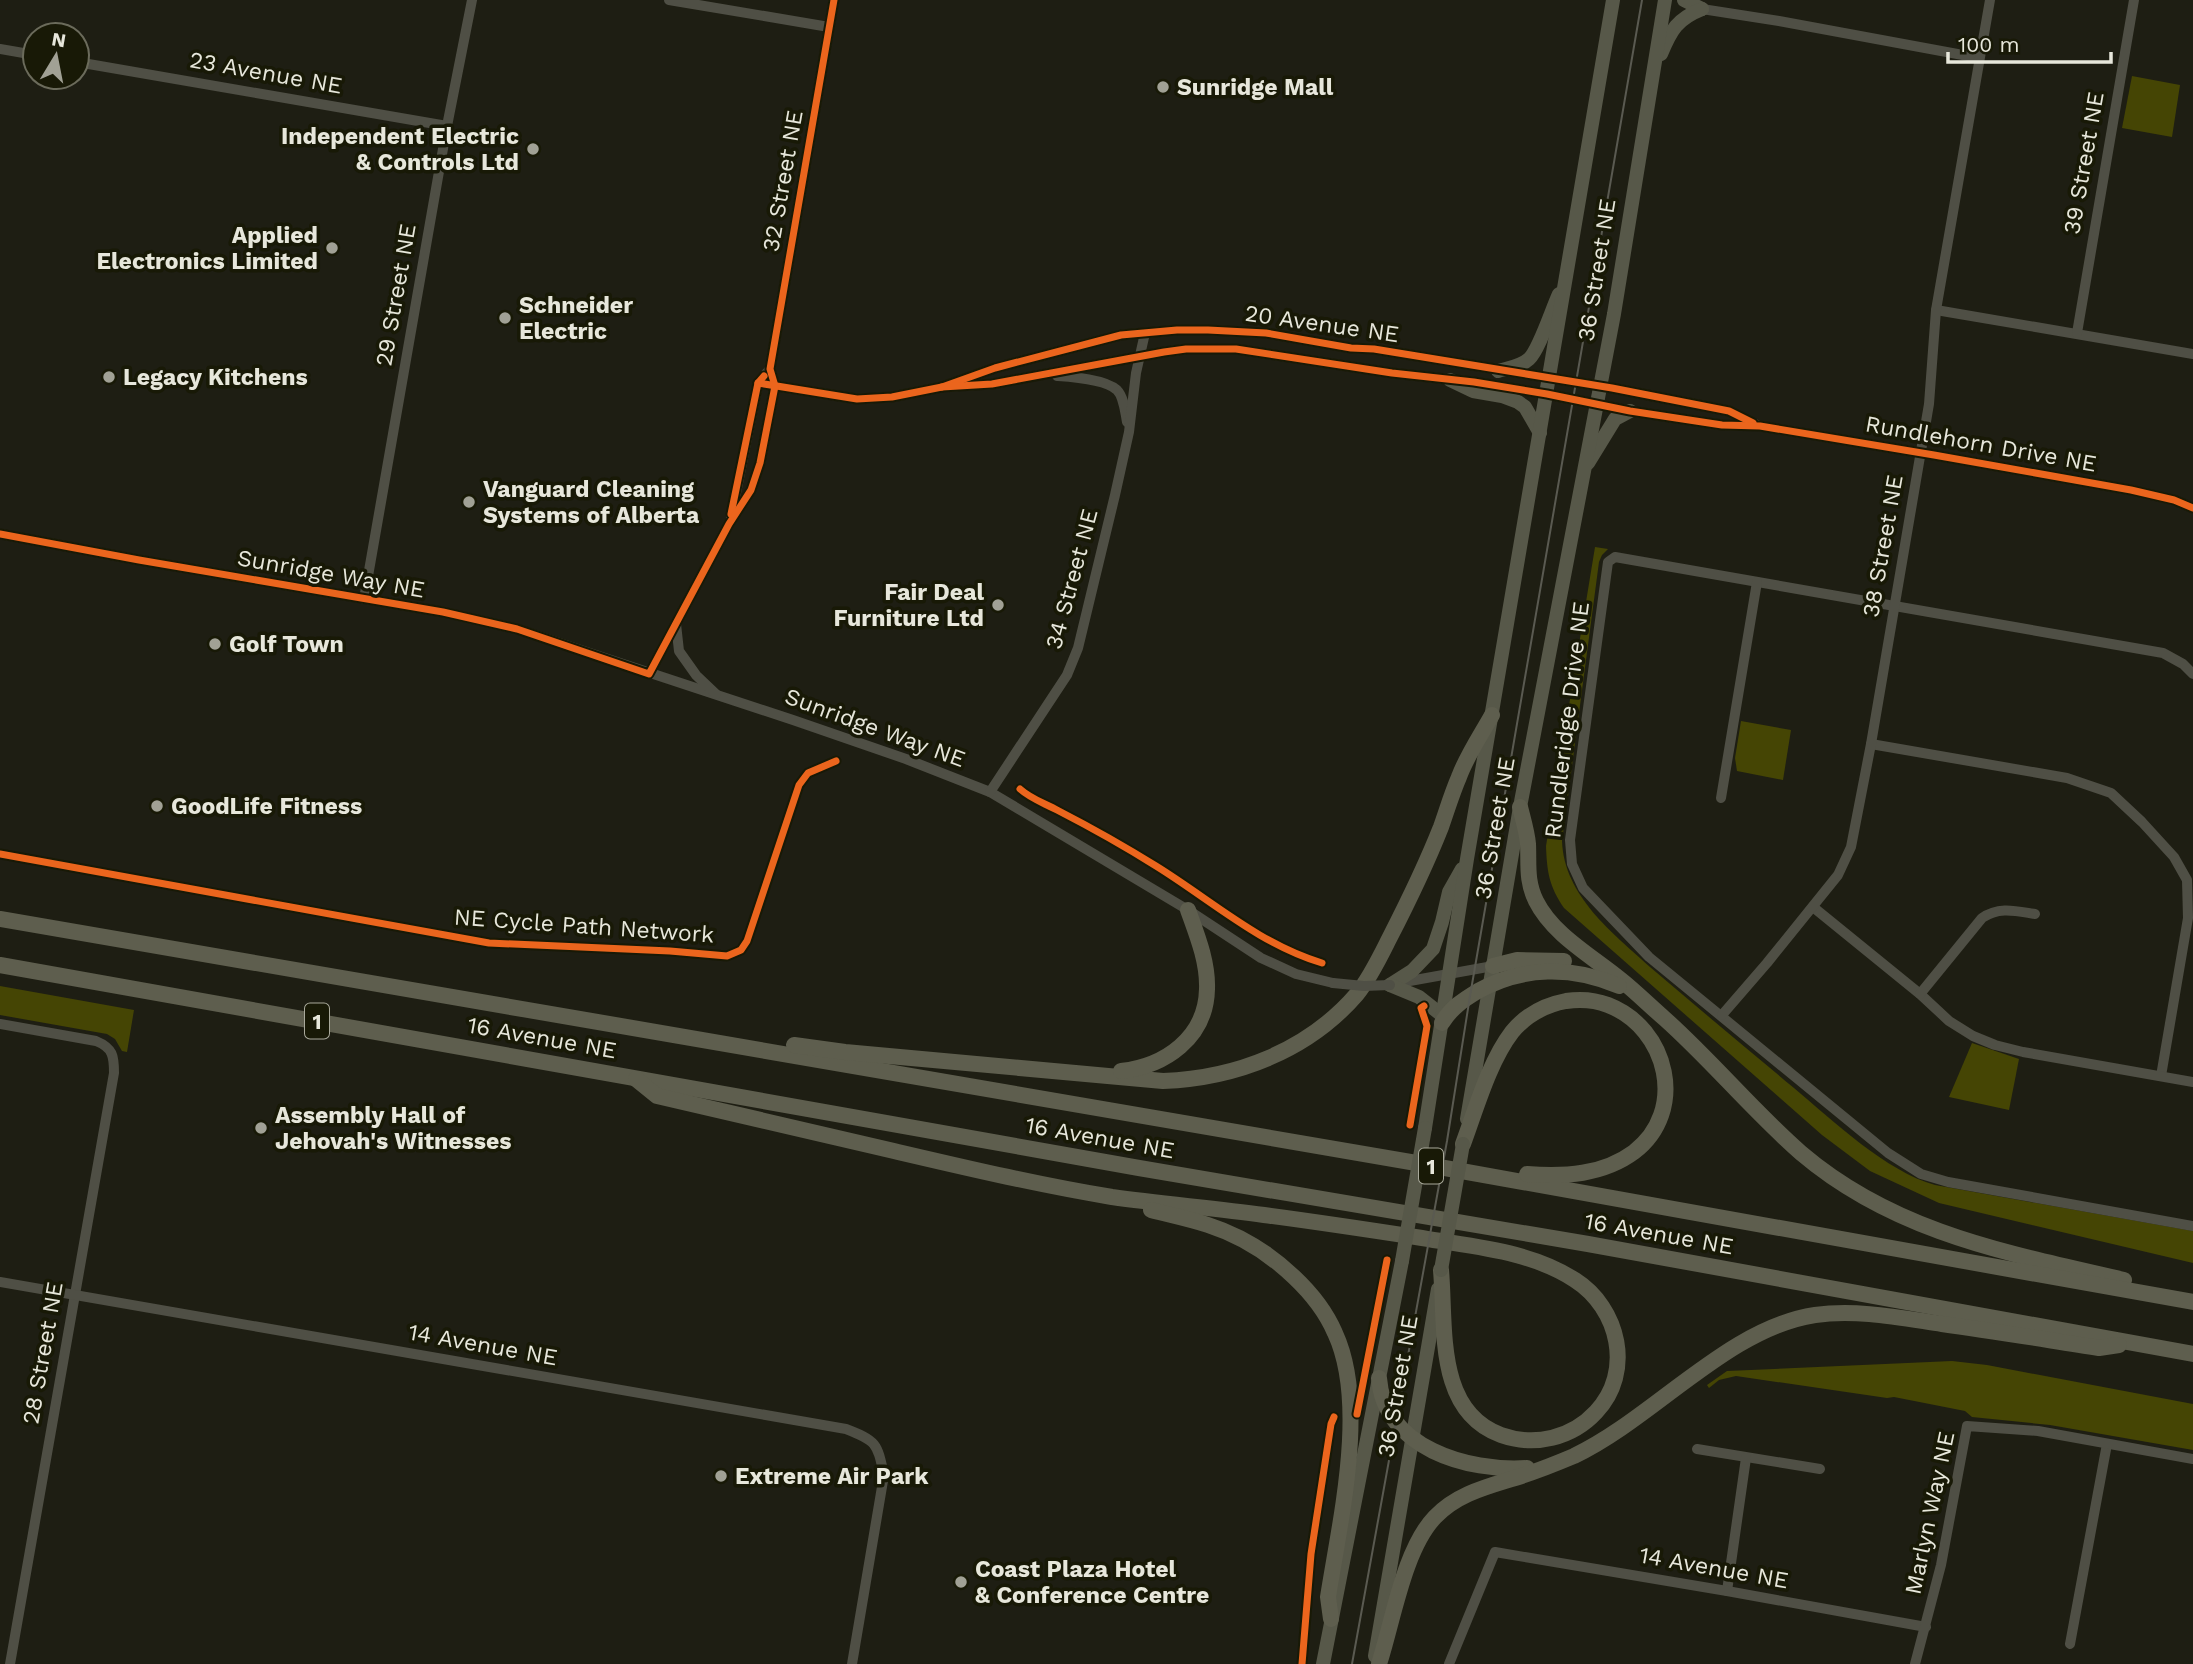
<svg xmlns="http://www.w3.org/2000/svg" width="2193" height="1664" font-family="'Work Sans',sans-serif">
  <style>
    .green { fill: #454504 }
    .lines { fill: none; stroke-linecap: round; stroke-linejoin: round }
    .minor { stroke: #4f4f45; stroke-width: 10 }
    .major { stroke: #575849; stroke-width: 14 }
    .highway { stroke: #5e5e4e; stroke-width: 16 }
    .tram { stroke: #5a5a51; stroke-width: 2 }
    .minor-bridge { stroke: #4f4f45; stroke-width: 10 }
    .major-bridge { stroke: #575849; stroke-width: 14 }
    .cycleway-casing { stroke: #181906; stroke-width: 11 }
    .cycleway { stroke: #eb651d; stroke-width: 7 }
    .poi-dot { fill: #a1a195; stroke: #181906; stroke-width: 2.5 }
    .labels { text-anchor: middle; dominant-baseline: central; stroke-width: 7; stroke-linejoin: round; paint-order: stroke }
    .shield { fill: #181906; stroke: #a9a99b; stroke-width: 2 }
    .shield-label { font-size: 21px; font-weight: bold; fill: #e7e7db }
    .street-label { font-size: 23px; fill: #e7e7db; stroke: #181906 }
    .poi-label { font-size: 23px; font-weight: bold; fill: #e7e7db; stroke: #181906; text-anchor: start }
  </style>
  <rect width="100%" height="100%" fill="#1e1e13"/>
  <!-- green -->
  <g class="green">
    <path d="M2132,76L2180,85L2172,137L2122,128Z"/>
    <path d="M1595,547L1608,549L1602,555L1599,562L1562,841C1564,896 1613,933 1650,967C1698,1008 1746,1048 1794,1088C1832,1120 1887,1172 1935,1185L2193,1231V1263L1939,1203L1870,1171L1822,1135L1564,908C1549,886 1547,872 1546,846Z"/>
    <path d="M1741,721L1791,730L1783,780L1737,771L1735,758Z"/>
    <path d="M0,986L134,1010L127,1052L122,1051L115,1039L107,1034L0,1015Z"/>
    <path d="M1972,1043L2019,1059L2009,1110L1949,1097Z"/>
    <path d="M1952,1361L1987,1365L2193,1404V1450L2050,1425L1972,1417L1965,1411L1894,1397L1887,1398L1736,1376L1719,1380L1709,1388L1707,1385L1727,1371Z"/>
  </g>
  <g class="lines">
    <!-- minor -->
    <g class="minor">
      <path d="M669,0L829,27"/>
      <path d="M1702,9L1779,21L1979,58"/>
      <path d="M0,49L35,55"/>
      <path d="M77,62L447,126"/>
      <path d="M1936,310L2193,354"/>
      <path d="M2077,333L2134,0"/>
      <path d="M1057,376C1072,377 1105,379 1117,390C1124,397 1125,412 1127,422"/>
      <path d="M758,383L857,399L892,397L942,387L995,368L1121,335L1177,330H1208L1266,333L1351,348L1374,349L1612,388L1729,411L1757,425"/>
      <path d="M942,387L992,384L1164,352L1186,349H1236L1392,373L1474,382L1547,394L1630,411L1722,425L1760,426L1934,455L2131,490L2174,500L2193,508"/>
      <path d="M731,518L758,383L770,369"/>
      <path d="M0,534L139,560L443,612L517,629L793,720L906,759L990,792L1188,910L1261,958L1296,974L1333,983"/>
      <path d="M364,599L447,126L472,0"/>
      <path d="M676,624L679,651L696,675L716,694"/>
      <path d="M649,674L729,524L751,490L760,463L775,386L770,369L834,0"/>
      <path d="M2193,674L2183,664L2163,653L1615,557L1608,562L1570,840L1572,864L1583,888L1649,957L1888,1153L1921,1174L1948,1182L2193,1226"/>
      <path d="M1871,744L2067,778L2111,793L2142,822L2174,857L2187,880L2188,918L2161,1076"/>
      <path d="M990,792L1067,675L1078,648L1115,495L1129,432L1136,373L1145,333"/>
      <path d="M1721,798L1757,582"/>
      <path d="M1813,907L1920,994L1949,1021L1973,1036L1995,1045L2023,1052L2193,1082"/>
      <path d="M1393,984L1493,966"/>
      <path d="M1920,994L1982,918C1999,906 2016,911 2035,914"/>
      <path d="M1722,1015L1767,963L1838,875L1851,847L1871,744L1929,404L1936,310L1990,0"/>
      <path d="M0,1024L96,1041C113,1048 114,1056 114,1073L10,1664"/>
      <path d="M0,1282L846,1429C877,1441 877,1443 884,1475L852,1664"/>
      <path d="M1697,1449L1820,1469"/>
      <path d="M1727,1591L1746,1458"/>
      <path d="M2070,1644L2107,1444"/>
      <path d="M1449,1664L1495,1552L1727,1591L1926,1627"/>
      <path d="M1915,1664L1941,1565L1967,1426L2038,1431L2193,1459"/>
    </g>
    <!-- major -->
    <g class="major">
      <path d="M1684,0L1702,9"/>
      <path d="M1661,54C1671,30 1677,19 1702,9"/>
      <path d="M1498,371C1508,368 1520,367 1529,359C1539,350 1552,309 1559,294"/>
      <path d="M1450,380L1473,391L1502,396L1518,402L1525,407L1540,433"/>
      <path d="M1588,463L1615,419L1630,411"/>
      <path d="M1390,985L1412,971L1433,949L1442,922L1449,892L1462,869"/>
      <path d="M1390,985L1419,997L1443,1016"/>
      <path d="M1467,1119L1520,807L1614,314L1665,0"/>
      <path d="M1425,1128L1467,859L1613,0"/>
      <path d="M1375,1656L1438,1289"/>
      <path d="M1323,1664L1402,1261"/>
    </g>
    <!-- highway -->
    <g class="highway">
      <path d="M1520,807C1523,819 1527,832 1528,844C1529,864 1526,881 1536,901C1553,935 1592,956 1621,980C1636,992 1650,1006 1665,1019C1712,1061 1753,1111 1801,1153C1895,1233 2008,1253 2124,1280"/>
      <path d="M0,919L1428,1165L2193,1302"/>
      <path d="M0,965L1139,1168L1588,1244L2193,1354"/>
      <path d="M1493,966L1517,960L1564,961"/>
      <path d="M1442,1023C1451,1008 1463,1000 1478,991C1523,966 1572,966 1619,986"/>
      <path d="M794,1045L845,1052L1163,1081C1236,1078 1308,1051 1357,994C1370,978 1380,957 1389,939C1408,902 1426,865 1441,827C1447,810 1452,793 1459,777C1467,755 1481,735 1492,715"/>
      <path d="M1121,1071C1165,1066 1206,1038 1207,989C1208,962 1197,935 1188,910"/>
      <path d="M636,1079L657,1096C736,1115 815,1133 894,1151C967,1168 1039,1185 1112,1197C1162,1204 1213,1208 1264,1215C1317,1222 1370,1230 1422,1238C1474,1247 1531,1251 1575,1280C1619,1308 1634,1372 1596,1412C1572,1438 1535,1447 1501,1435C1435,1411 1446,1327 1441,1270"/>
      <path d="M1463,1144C1476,1109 1489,1062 1512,1032C1526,1015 1545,1005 1566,1001C1580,999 1595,1000 1608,1005C1668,1028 1688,1111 1634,1152C1603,1175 1564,1177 1527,1174"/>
      <path d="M1151,1210C1170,1215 1190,1219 1208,1225C1239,1235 1270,1254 1294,1277C1311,1293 1326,1312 1335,1333C1368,1404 1340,1520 1328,1597L1331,1619"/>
      <path d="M1379,1378C1384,1448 1468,1472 1527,1468"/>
      <path d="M1379,1664C1393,1621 1404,1549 1435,1517C1457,1494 1486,1487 1515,1478C1535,1472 1555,1464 1574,1456C1654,1418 1728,1328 1815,1315C1857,1309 1901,1318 1942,1324C1994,1331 2047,1340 2099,1348L2119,1345"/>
    </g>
    <!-- tram -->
    <path class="tram" d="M1352,1664L1447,1141L1470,996L1642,0"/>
    <!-- minor-bridge -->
    <path class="minor-bridge" d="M1333,983L1364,986L1390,985"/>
    <!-- major-bridge -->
    <g class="major-bridge">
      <path d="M1402,1261L1425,1128"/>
      <path d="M1441,1270L1463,1144"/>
    </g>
    <defs>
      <g id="cycleway">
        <path d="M758,383L857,399L892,397L942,387L995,368L1121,335L1177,330H1208L1266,333L1351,348L1374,349L1612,388L1729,411L1753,423"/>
        <path d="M942,387L992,384L1164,352L1186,349H1236L1392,373L1474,382L1547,394L1630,411L1722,425L1760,426L1934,455L2131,490L2174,500L2193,508"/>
        <path d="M731,514L758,383L764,376"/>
        <path d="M0,534L139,560L443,612L517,629L649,674L729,524L751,490L760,463L775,386L770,369L834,0"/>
        <path d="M1020,789C1031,799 1044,803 1057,810C1090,827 1124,846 1156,866C1211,900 1259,944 1322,963"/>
        <path d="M0,854L489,943L670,951L727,956L741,950L747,941L799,785L808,773L836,761"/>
        <path d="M1410,1125L1427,1026L1421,1008L1424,1006"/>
        <path d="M1357,1414L1387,1260"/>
        <path d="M1302,1664L1311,1554L1331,1424L1334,1417"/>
      </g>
    </defs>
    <!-- cycleway casing -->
    <use href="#cycleway" class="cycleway-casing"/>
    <!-- cycleway -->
    <use href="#cycleway" class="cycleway"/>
  </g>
  <!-- markers -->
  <g class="poi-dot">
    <circle cx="1163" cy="87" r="7"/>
    <circle cx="533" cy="149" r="7"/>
    <circle cx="332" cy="248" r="7"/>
    <circle cx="505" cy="318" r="7"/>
    <circle cx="109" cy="377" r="7"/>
    <circle cx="469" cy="502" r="7"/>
    <circle cx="998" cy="605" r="7"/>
    <circle cx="215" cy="644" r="7"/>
    <circle cx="157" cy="806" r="7"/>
    <circle cx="261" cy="1128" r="7"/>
    <circle cx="721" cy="1476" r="7"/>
    <circle cx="961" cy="1582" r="7"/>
  </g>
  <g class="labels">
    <!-- shield labels -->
    <g class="shield">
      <rect x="305" y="1003.5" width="24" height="35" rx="5"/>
      <rect x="1419" y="1148.5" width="24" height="35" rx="5"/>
    </g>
    <g class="shield-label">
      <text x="317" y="1021">1</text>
      <text x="1431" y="1166">1</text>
    </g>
    <!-- street labels -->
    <g class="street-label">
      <text transform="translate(266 73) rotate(10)">23 Avenue NE</text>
      <text transform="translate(2084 163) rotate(-80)">39 Street NE</text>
      <text transform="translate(783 181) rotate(-80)">32 Street NE</text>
      <text transform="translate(1597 270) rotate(-81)">36 Street NE</text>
      <text transform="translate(396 295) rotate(-80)">29 Street NE</text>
      <text transform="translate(1322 324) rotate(8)">20 Avenue NE</text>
      <text transform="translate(1981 444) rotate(10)">Rundlehorn Drive NE</text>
      <text transform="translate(1883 546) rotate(-80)">38 Street NE</text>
      <text transform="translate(331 574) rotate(10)">Sunridge Way NE</text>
      <text transform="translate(1072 579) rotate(-75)">34 Street NE</text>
      <text transform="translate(1567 720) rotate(-83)">Rundleridge Drive NE</text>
      <text transform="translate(875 728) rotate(20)">Sunridge Way NE</text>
      <text transform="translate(1495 828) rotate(-80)">36 Street NE</text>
      <text transform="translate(584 926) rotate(4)">NE Cycle Path Network</text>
      <text transform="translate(542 1038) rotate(10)">16 Avenue NE</text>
      <text transform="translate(1100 1138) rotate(10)">16 Avenue NE</text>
      <text transform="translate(1659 1234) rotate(10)">16 Avenue NE</text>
      <text transform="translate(483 1345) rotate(10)">14 Avenue NE</text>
      <text transform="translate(43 1353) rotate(-80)">28 Street NE</text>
      <text transform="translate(1398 1386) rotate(-80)">36 Street NE</text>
      <text transform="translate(1930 1513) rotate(-78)">Marlyn Way NE</text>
      <text transform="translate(1714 1568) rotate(10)">14 Avenue NE</text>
    </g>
    <!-- poi labels -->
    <g class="poi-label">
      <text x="1177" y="87">Sunridge Mall</text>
      <text x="519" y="136" text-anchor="end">Independent Electric<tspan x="519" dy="26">&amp; Controls Ltd</tspan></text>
      <text x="318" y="235" text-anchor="end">Applied<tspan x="318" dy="26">Electronics Limited</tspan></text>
      <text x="519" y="305">Schneider<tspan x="519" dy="26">Electric</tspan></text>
      <text x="123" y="377">Legacy Kitchens</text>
      <text x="483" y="489">Vanguard Cleaning<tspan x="483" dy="26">Systems of Alberta</tspan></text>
      <text x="984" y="592" text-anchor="end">Fair Deal<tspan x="984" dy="26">Furniture Ltd</tspan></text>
      <text x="229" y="644">Golf Town</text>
      <text x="171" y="806">GoodLife Fitness</text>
      <text x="275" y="1115">Assembly Hall of<tspan x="275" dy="26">Jehovah's Witnesses</tspan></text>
      <text x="735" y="1476">Extreme Air Park</text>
      <text x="975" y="1569">Coast Plaza Hotel<tspan x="975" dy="26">&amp; Conference Centre</tspan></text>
    </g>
  </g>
  <!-- north arrow -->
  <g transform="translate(56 56) rotate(10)"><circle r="33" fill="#181906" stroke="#6b6b5b" stroke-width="2"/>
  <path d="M0-5L12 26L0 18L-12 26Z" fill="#a1a195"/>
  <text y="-10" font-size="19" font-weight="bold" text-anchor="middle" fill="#e7e7db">N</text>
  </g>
  <!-- scale -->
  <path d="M1948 52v10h163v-10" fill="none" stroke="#e7e7db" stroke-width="3.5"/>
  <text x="1958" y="52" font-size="21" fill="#e7e7db" stroke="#181906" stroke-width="5" paint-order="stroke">100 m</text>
</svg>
